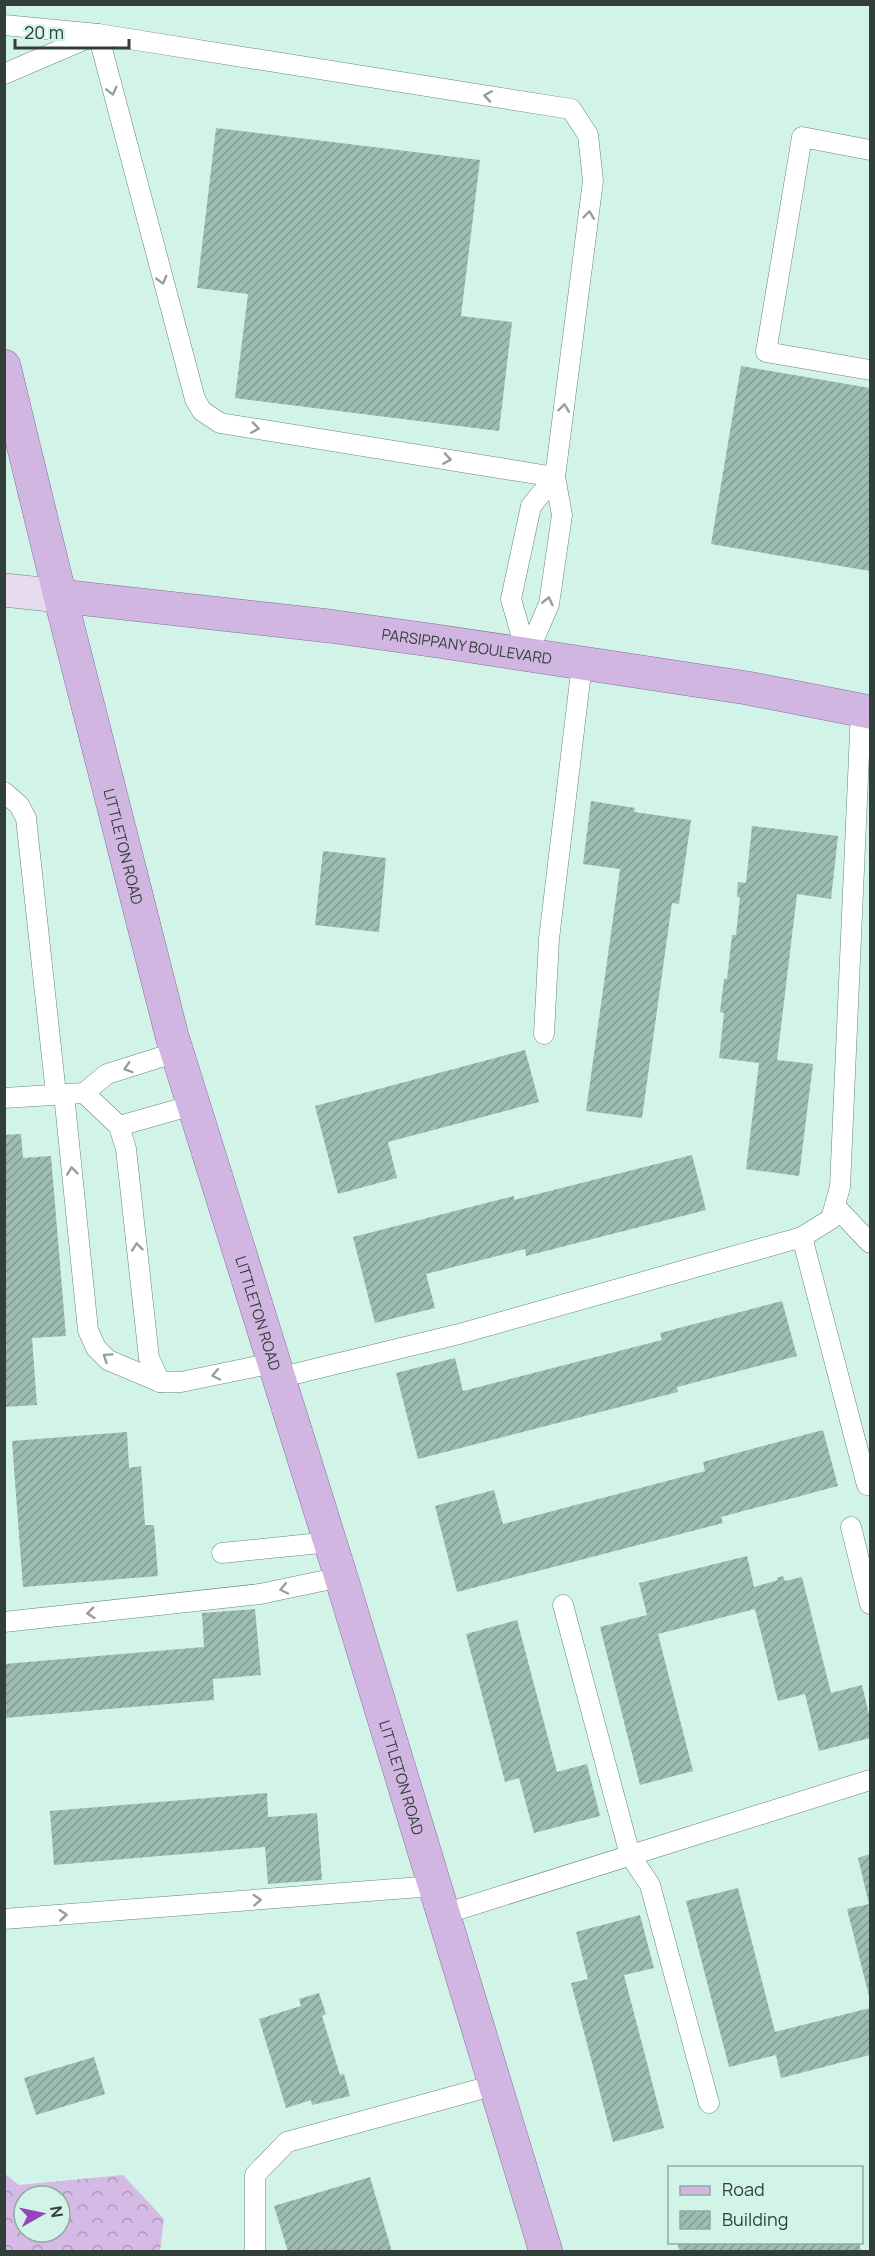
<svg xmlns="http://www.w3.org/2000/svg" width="875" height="2256" font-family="Manrope,sans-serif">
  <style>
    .forest { fill: url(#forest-crowns); fill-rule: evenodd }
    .building { fill: url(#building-hatch) }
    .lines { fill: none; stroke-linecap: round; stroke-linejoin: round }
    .lane-casing { stroke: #67867c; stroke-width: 21 }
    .secondary-casing { stroke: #67867c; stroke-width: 34 }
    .primary-casing { stroke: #866d9a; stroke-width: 34 }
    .lane { stroke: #fff; stroke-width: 20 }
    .secondary { stroke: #e8dbf0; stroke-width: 33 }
    .primary { stroke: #d2b6e2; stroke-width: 33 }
    .oneway { stroke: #989e9c }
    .labels { text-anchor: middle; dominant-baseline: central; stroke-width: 6; stroke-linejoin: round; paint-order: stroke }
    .street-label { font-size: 15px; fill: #313e39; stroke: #d2f4e8 }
  </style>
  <defs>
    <pattern id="forest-crowns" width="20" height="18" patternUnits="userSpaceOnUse" patternTransform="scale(1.5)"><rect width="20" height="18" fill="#d4bae4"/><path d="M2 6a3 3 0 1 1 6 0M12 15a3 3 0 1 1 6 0" fill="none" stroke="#ad99ba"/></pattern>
    <pattern id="building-hatch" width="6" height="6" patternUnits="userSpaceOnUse" patternTransform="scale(1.5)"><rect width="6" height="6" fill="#9dbcb2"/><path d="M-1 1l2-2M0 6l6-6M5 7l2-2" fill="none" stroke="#819a92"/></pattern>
  </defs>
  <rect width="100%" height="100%" fill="#d2f4e8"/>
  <!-- forest -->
  <path class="forest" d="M4,2173L19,2185L123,2175L164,2219L160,2251H5ZM24,2196H60V2232H24Z"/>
  <!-- building -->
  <g class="building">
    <path d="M216,128L480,160L461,316L512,322L499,431L235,398L248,294L197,288Z"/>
    <path d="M741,366L870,388V571L711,544Z"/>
    <path d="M591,801L635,808L634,812L691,820L679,904L672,903L642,1118L586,1111L620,869L583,864Z"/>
    <path d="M752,826L838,836L831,899L797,894L777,1060L813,1064L799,1176L746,1169L759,1063L719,1058L724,1013L720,1012L724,979H727L732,935H736L740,897H737L738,882L746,883Z"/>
    <path d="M323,851L386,858L379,932L315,925Z"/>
    <path d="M525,1050L539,1102L388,1142L397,1178L338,1194L315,1106Z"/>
    <path d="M21,1134L23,1158L51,1156L66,1336L32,1338L37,1405L4,1407V1135Z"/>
    <path d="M692,1155L706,1210L526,1256L525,1249L426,1274L435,1308L375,1323L353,1237L514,1196V1200Z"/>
    <path d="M782,1301L797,1356L677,1387L678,1392L418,1459L396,1373L455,1358L463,1391L662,1340L660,1333Z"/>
    <path d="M823,1430L838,1486L721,1517L723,1523L457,1592L435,1506L494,1490L503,1524L705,1471L703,1462Z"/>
    <path d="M127,1432L129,1468L141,1466L145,1525H154L158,1576L23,1587L12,1441Z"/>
    <path d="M747,1556L754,1587L778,1580L777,1578L783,1576L785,1581L802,1577L831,1693L862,1685L870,1719V1738L819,1751L805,1694L778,1701L755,1609L658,1634L693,1771L640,1785L600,1627L647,1615L639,1583Z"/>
    <path d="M255,1609L261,1675L213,1679L214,1700L4,1718V1664L204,1647L202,1613Z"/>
    <path d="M517,1620L557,1772L587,1764L600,1816L534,1833L519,1778L505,1782L466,1634Z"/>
    <path d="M267,1793L268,1817L317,1813L322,1880L268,1884L265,1847L54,1865L50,1811Z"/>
    <path d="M870,1854V2000L847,1909L869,1904L858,1858Z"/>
    <path d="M738,1888L775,2032L870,2008V2055L781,2078L776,2055L729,2067L686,1901Z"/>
    <path d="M640,1915L654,1968L624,1975L664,2128L613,2142L571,1983L588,1979L576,1932Z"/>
    <path d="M319,1993L326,2014L322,2016L340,2075L344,2074L350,2096L312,2105L311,2100L286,2108L259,2019L301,2006L299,1999Z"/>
    <path d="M94,2057L105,2094L36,2115L24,2078Z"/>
    <path d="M370,2177L392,2252H288L274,2206Z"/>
    <path d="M677,2242H859L861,2252H680Z"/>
  </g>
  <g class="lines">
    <defs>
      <g id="lane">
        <path d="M4,25L98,34L571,109L588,135L593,181L555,477L562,515L549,604L527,655"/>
        <path d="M98,34L195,399L202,411L220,423L555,477L531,506L511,599L527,655"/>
        <path d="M4,74L95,35"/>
        <path d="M870,150L802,137L766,352L870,370"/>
        <path d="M4,792L19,805L26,818L56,1094"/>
        <path d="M544,1034L549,939L582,664"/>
        <path d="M84,1093L119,1126L126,1149L149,1358L160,1382H181L273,1363"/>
        <path d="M64,1094L88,1330L96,1348L108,1360L160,1382"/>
        <path d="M4,1098L84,1093L107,1074L177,1052"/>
        <path d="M119,1126L193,1105"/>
        <path d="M835,1206L870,1243"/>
        <path d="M802,1237L867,1485"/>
        <path d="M278,1378L459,1334L802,1237L831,1219L840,1187L861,710"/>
        <path d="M851,1527L870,1604"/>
        <path d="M222,1553L330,1542"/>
        <path d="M563,1605L630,1855L650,1885L709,2103"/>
        <path d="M4,1622L260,1594L341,1577"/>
        <path d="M444,1914L870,1780"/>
        <path d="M4,1919L434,1886"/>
        <path d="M255,2252V2175L287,2142L495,2085"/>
      </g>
      <path id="secondary" d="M4,590L60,596"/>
      <g id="primary">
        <path id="s1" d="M4,366L60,596L172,1036L341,1577L546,2252"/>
        <path id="s2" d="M60,596L329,626L437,641L747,688L870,712"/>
      </g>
    </defs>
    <!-- lane casing -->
    <use href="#lane" class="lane-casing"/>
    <!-- secondary casing -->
    <use href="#secondary" class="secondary-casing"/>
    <!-- primary casing -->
    <use href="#primary" class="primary-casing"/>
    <!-- lane -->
    <use href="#lane" class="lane"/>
    <!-- secondary -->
    <use href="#secondary" class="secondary"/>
    <!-- primary -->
    <use href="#primary" class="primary"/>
  </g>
  <!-- one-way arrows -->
  <defs><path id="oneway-chevron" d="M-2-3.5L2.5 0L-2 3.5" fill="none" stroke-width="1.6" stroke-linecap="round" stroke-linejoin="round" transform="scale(1.5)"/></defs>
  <g class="oneway">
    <use href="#oneway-chevron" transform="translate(112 91) rotate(76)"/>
    <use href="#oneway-chevron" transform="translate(488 96) rotate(-171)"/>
    <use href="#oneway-chevron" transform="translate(589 215) rotate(-83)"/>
    <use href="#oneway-chevron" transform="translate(162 280) rotate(75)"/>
    <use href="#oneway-chevron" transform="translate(564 408) rotate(-83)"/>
    <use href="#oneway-chevron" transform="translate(255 428) rotate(9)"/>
    <use href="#oneway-chevron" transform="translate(447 459) rotate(9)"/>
    <use href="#oneway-chevron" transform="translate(548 601) rotate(-77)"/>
    <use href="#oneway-chevron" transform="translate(128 1068) rotate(163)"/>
    <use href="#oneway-chevron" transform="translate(72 1171) rotate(-96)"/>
    <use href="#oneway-chevron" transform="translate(137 1247) rotate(-96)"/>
    <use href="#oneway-chevron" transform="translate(107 1357) rotate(-145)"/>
    <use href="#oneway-chevron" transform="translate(216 1375) rotate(168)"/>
    <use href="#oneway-chevron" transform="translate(284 1589) rotate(168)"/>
    <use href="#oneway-chevron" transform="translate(91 1613) rotate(174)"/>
    <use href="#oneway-chevron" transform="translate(257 1900) rotate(-4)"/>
    <use href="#oneway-chevron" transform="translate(63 1915) rotate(-4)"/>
  </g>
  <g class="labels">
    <!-- street labels -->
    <g class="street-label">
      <text stroke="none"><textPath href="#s2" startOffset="410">PARSIPPANY BOULEVARD</textPath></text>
      <text stroke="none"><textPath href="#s1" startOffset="495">LITTLETON ROAD</textPath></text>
      <text stroke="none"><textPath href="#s1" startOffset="981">LITTLETON ROAD</textPath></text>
      <text stroke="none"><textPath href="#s1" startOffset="1467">LITTLETON ROAD</textPath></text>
    </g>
  </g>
  <!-- border -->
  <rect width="875" height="2256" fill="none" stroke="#313e39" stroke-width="12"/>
  <!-- legend -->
  <rect x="668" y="2166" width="195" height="78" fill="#d2f4e8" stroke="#92aba2" stroke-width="1.5"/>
  <rect x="680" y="2186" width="30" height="9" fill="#d2b6e2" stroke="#92aba2" stroke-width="1.5"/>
  <text x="722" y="2196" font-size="18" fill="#313e39">Road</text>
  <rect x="680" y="2211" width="30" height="18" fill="url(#building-hatch)" stroke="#92aba2" stroke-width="1.5"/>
  <text x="722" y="2226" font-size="18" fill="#313e39">Building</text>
  <!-- north arrow -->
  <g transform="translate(42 2214) rotate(81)"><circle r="28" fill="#d2f4e8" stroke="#92aba2" stroke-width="1.5"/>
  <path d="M0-4.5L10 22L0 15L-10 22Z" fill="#9348ba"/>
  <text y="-9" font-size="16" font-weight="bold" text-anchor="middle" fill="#313e39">N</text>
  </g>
  <!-- scale -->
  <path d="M15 39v9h114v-9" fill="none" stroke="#313e39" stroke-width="3"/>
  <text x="24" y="39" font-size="18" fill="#313e39" stroke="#d2f4e8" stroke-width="4.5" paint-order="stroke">20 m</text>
</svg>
